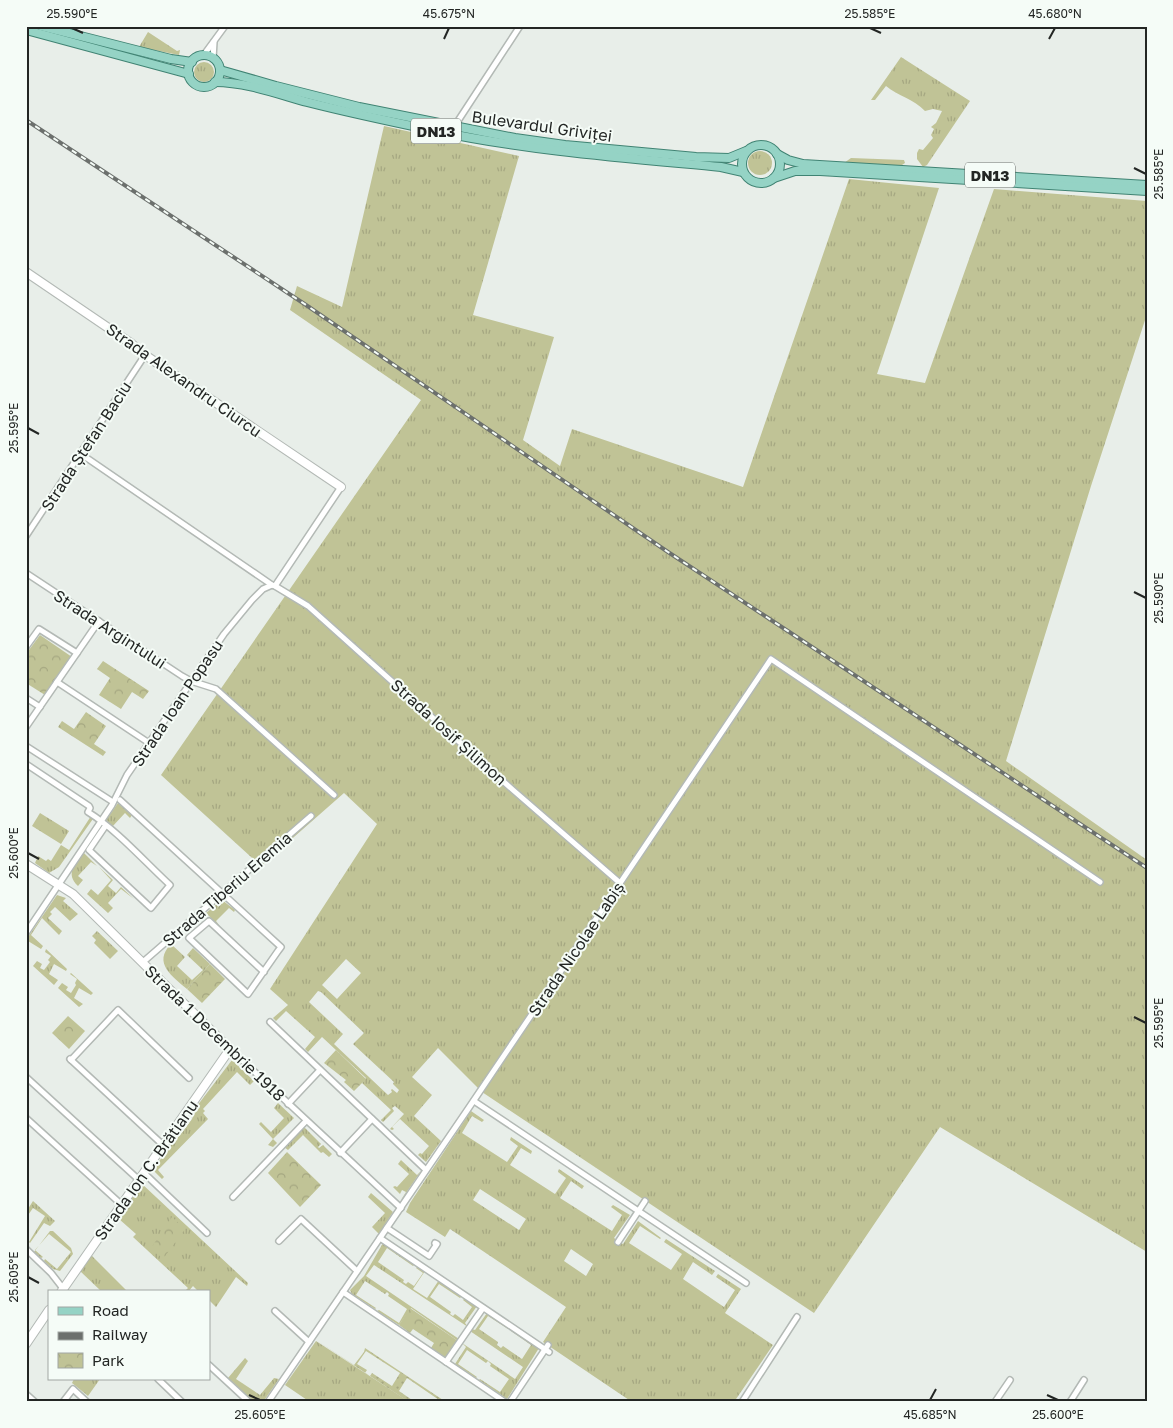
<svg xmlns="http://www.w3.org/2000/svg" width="1173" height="1428" font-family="'Golos Text',sans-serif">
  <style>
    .grass { fill: url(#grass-tufts); fill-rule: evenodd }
    .park { fill: url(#park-crowns) }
    .garden { fill: url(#garden-dots); fill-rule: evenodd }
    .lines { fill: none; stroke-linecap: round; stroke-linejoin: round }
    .street-casing { stroke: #b3b9b5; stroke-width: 8 }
    .secondary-casing { stroke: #b3b9b5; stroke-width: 10 }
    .primary-casing { stroke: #408373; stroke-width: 10 }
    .street { stroke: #fff; stroke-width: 5 }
    .secondary { stroke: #fff; stroke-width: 8 }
    .primary { stroke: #95d3c5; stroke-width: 8 }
    .rail-casing { stroke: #6c706d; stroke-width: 4 }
    .rail { stroke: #f5fcf7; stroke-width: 2; stroke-dasharray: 5.5; stroke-linecap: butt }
    .ticks { fill: none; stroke: #232624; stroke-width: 2 }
    .labels { text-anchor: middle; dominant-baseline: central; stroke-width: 4; stroke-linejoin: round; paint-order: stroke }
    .shield { fill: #f5fcf7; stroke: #626663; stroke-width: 1 }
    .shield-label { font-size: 15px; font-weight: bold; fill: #232624 }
    .street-label { font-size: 16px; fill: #232624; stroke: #f5fcf7 }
    .neatline { fill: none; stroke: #232624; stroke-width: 2 }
    .ticks-label { font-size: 12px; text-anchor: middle; fill: #232624 }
  </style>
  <defs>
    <pattern id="grass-tufts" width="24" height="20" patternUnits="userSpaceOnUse" patternTransform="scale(1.25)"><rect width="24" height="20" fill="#c0c396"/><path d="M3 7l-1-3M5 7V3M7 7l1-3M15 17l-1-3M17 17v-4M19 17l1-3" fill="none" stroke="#a5a781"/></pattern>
    <pattern id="park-crowns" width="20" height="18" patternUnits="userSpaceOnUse" patternTransform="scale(1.25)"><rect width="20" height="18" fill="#c0c396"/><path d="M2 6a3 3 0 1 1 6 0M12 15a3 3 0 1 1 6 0" fill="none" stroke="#a5a781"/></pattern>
    <pattern id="garden-dots" width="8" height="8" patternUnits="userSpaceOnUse" patternTransform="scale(1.25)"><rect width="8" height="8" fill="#c0c396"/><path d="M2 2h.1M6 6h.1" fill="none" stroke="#a5a781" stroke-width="1.8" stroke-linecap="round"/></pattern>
  </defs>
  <rect width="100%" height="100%" fill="#e8eee9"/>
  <!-- grass -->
  <g class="grass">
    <path d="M148,32L177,51L180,50L179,55L139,47Z"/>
    <path d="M901,57L970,101L927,165L923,167L917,159V153L919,149L923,150L933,138L931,135L934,129L931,127L936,123L942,111L933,109L925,111C914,99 898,96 886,86L875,100H871Z"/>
    <circle cx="204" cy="72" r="10"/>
    <path d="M384,126L519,156L473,315L554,337L523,440L560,466L572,429L743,487L849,179L939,188L877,374L925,383L994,189L1147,201V314L1091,486L1006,761L1147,860V1252L940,1127L814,1313L482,1092L438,1048L412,1077L432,1095L414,1116L441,1141L426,1162L418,1155L420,1153L422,1154L429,1146L400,1119L392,1127L394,1129L392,1130L390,1129L404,1114L395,1106L392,1108L394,1111L383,1122L381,1120L391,1110L362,1083L366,1078L322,1037L308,1052L305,1049L315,1037L286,1011L276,1021L273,1018L288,1005L270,989L377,824L344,793L261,866L161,775L421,400L290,310L297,286L342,307ZM346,959L361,973L337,999L322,985ZM318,991L321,992L364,1033L353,1044L394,1082L393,1084L399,1090L397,1093L392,1089L391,1090L392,1092L388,1095L334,1044L343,1034L309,1002Z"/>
    <circle cx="760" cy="163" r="12"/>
    <path d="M851,158L904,160L905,163L899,167L844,163Z"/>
    <path d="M118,803L132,815L130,818L125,813L112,827L107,823L106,820Z"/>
    <path d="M40,813L69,831L61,844L32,826Z"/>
    <path d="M91,816H95L59,867L49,873L35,863L38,856L46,861L48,859L51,861L61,845L69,850Z"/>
    <path d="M83,852L97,866L91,862L78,876L83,880L78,886C65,874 75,863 83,852Z"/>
    <path d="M99,867L113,880L108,886L116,893L121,887L134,899L121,889L108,903L113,908L108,913L87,894L91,889L98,895L111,880Z"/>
    <path d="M57,895L66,898L63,901L78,914L70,921L55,907L50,912L52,914L48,918L62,931L59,935L42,918L31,935L43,946L41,949L28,941L26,944V940Z"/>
    <path d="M222,900L235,910L234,912L229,908L216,921L222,929L206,913Z"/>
    <path d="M97,931L118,951L110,959L94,943L96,940L92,936Z"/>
    <path d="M171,944L185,957L177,966L192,980L203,970L187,955L193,948L210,964L187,989C173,977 152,963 171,944Z"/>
    <path d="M46,949L67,969L66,971L54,964L49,974L58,980L54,985L33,966L37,961L42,964L40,968L44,970L50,962L48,960L51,956L45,952Z"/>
    <path d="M71,973L93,993L91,995L79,988L74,998L83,1004L79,1007L58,988L62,983L68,987L66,990L71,993L76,985L75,983L77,979L70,974Z"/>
    <path d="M232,1060L254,1081L250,1085L237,1072L203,1109L205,1111L203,1113L208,1119L158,1170L164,1177L162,1179L153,1170L167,1150L184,1130L192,1119L197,1106Z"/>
    <path d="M278,1103L294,1118L273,1139L277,1143L273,1147L268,1145L273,1139L259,1124L261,1122L271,1132L284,1118L274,1108Z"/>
    <path d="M471,1111L484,1120L482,1122L472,1116L462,1133L507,1162L518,1146L510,1140L511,1137L532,1151L531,1154L521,1148L510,1165L555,1194L566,1178L558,1172L559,1169L584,1186L582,1189L571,1181L560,1198L612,1231L622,1215L611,1207L613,1205L630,1215L614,1238L623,1244L638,1221L661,1238L660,1239L640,1226L629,1243L671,1270L682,1254L664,1242L666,1239L715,1271L712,1275L693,1262L683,1279L724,1307L735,1290L716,1277L718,1274L741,1289L725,1313L773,1345L734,1402H632L543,1342L566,1307L450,1229L445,1237L406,1212L410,1203ZM480,1189L526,1219L519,1230L473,1200ZM571,1249L593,1264L586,1276L564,1261Z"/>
    <path d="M304,1127L321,1144L318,1147L319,1148L323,1145L332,1154L329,1157L323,1152L321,1153L303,1135L288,1150L284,1147Z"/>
    <path d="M401,1160L417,1175L421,1171L402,1199L401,1200L406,1192L402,1190L400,1194L393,1187L395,1186L397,1187L409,1174L398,1164Z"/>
    <path d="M141,1183L248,1283L247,1286L236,1277L216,1307L209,1300V1292H199L193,1286L188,1292H184L188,1288L133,1237L136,1234L119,1219Z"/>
    <path d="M371,1193L393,1212L379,1234L372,1227L385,1213L368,1197Z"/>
    <path d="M33,1201L55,1221L50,1226L44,1223L30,1243L29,1242L45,1216L33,1208L26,1218V1212Z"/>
    <path d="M50,1231H53L71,1248L73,1254L60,1271L53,1269L44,1261L45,1259L57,1269L71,1252L49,1234L35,1250L43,1257L41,1258L34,1252Z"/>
    <path d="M383,1243L415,1264L413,1266L387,1248L378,1262L404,1280L403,1282L406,1284L408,1282L414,1286L423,1273L416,1268L418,1266L425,1271L413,1289L427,1298L439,1280L462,1296L460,1298L439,1284L430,1297L451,1312L450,1314L453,1316L455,1314L463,1320L472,1307L463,1300L465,1298L477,1306L465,1323L468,1327L374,1265L366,1276L459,1339L458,1341L411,1308L399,1325L377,1311L379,1310L399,1323L407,1309L388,1296L389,1294L387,1292L385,1294L365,1281L356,1295L376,1308L375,1309L352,1294L350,1290L364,1276Z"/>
    <path d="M91,1255L128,1292H102L80,1271Z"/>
    <path d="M487,1313L509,1327L508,1329L488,1316L479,1329L498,1342L497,1345L501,1348L503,1346L522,1359L531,1345L511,1331L512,1330L539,1348L507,1399L479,1380L480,1379L500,1392L509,1379L490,1366L491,1364L488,1361L486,1363L467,1350L458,1364L477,1377L476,1378L455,1364L466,1347L462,1343L515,1379L523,1367L470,1331L472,1329L475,1330Z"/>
    <path d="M316,1341L408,1401L310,1402L285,1385Z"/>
    <path d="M245,1358L248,1361L236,1379L260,1395L274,1378L279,1379L263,1402H254L228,1378Z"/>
    <path d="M74,1379H100L88,1396L72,1383Z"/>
  </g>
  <!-- park -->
  <g class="park">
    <path d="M40,635L72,657L45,695L26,683V654Z"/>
    <path d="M103,661L149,691L143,699L132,692L121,709L99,695L110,678L97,669Z"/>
    <path d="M86,712L106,726L94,744L106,752L103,756L58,727L62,721L74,729Z"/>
    <path d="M210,964L225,979L202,1003L187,989Z"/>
    <path d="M68,1016L85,1031L69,1049L52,1033Z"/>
    <path d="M336,1050L366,1079L354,1091L344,1082L346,1080L324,1063Z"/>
    <path d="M287,1152L321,1185L300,1207L268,1173Z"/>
    <path d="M172,1217L185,1229L163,1259L151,1248Z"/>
    <path d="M410,1308L458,1341L446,1358L431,1348L434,1343L413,1329L410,1333L399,1325Z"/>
  </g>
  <!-- garden -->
  <path class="garden" d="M316,1340L354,1365L364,1352L365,1348L443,1400L442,1402L407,1378L399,1391L415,1402H409ZM366,1351L400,1373L392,1386L372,1373L370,1376L365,1373L367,1370L357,1364Z"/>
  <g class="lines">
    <defs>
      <g id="street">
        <path d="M203,56L225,26"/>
        <path d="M213,59L214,42"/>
        <path d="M454,127L520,26"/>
        <path d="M81,454L272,585"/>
        <path d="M26,536L145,355"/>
        <path d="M26,573L182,676L191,681L216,689L334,795"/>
        <path d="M275,586L308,606L513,790L620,883"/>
        <path d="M26,647L39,629L77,653"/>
        <path d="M57,682L149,743"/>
        <path d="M26,698L40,707"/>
        <path d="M26,727L99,621"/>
        <path d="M26,746L113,802"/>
        <path d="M26,764L89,806L90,808L88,812C117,830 145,862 170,885L151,908L89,850L106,825"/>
        <path d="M120,800L281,947L278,951L248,994L189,938L209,921L264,972"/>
        <path d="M26,933L112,805L127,775L224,634L252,600L263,589L272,585L275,586L341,487"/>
        <path d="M143,962L311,816"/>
        <path d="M270,1022L426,1170"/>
        <path d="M230,1049L401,1208"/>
        <path d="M70,1059L163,1145"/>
        <path d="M71,1060L118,1010L189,1078"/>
        <path d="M26,1077L139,1180"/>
        <path d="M474,1101L746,1283"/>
        <path d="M288,1104L320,1070"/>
        <path d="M26,1118L122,1205"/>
        <path d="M340,1153L372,1119"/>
        <path d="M144,1173L207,1233"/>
        <path d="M233,1197L306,1121"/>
        <path d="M387,1228L429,1256L437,1244L435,1243"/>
        <path d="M380,1238L549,1352"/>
        <path d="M279,1241L301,1219L357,1271"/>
        <path d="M618,1242L645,1201"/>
        <path d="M26,1249L51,1273L65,1291"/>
        <path d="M343,1292L505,1402"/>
        <path d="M275,1311L309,1342"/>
        <path d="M446,1362L483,1308"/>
        <path d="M209,1365L249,1402"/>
        <path d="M158,1379L182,1402"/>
        <path d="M26,1394L35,1402"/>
        <path d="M63,1402L73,1389L87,1402"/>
        <path d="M268,1402L468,1109L771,659L1100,882"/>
        <path d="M510,1402L548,1345"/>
        <path d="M742,1402L797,1317"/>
        <path d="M995,1402L1010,1380"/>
        <path d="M1070,1402L1084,1380"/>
      </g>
      <g id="secondary">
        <path d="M26,272L132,344L145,355L341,487"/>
        <path d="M26,864L73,894L230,1049L61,1292"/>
        <path d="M26,1344L49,1310"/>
      </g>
      <g id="primary">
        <path d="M41,26L171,59L192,62"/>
        <path d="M26,30L189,74"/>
        <circle cx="204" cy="71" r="16"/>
        <path d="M220,70L276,86L359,107L515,138L565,145L696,157L729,158L746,151"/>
        <path d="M215,82C246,82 278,94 307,102C350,113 393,122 436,131C530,151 626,158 721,167L743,172"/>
        <circle cx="761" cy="164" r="19"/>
        <path d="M777,154L788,160L803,164L1147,185"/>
        <path d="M774,178L795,171H820L1147,191"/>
      </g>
    </defs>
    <!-- street casing -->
    <use href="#street" class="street-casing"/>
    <!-- secondary casing -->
    <use href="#secondary" class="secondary-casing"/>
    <!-- primary casing -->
    <use href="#primary" class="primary-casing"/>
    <!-- street -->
    <use href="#street" class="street"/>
    <!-- secondary -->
    <use href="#secondary" class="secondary"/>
    <!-- primary -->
    <use href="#primary" class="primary"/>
    <defs>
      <path id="rail" d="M26,120L306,305L668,552L1147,868"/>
    </defs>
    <!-- rail casing -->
    <use href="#rail" class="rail-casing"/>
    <!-- rail -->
    <use href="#rail" class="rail"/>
  </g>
  <!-- ticks -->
  <path class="ticks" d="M72,28L83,33M870,28L881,33M444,39L449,28M1049,39L1055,28M1134,168L1146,174M28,428L39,434M1134,592L1146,598M28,853L39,859M1134,1017L1146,1023M28,1277L39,1283M249,1395L260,1400M1047,1395L1058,1400M930,1400L936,1389"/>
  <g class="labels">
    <!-- shield labels -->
    <g class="shield">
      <rect x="411" y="118.5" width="50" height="25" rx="4"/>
      <rect x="965" y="162.5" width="50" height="25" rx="4"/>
    </g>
    <g class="shield-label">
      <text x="436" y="131">DN13</text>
      <text x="990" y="175">DN13</text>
    </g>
    <!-- street labels -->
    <g class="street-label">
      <text transform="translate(542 126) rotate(8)">Bulevardul Griviței</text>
      <text transform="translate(184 380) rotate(35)">Strada Alexandru Ciurcu</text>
      <text transform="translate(86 446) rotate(-57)">Strada Ștefan Baciu</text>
      <text transform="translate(110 629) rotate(33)">Strada Argintului</text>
      <text transform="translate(177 703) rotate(-56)">Strada Ioan Popasu</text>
      <text transform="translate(449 732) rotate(42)">Strada Iosif Șilimon</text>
      <text transform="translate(227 889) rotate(-41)">Strada Tiberiu Eremia</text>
      <text transform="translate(576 949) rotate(-56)">Strada Nicolae Labiș</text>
      <text transform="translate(215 1033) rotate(44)">Strada 1 Decembrie 1918</text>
      <text transform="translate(146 1170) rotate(-55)">Strada Ion C. Brătianu</text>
    </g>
  </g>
  <!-- border -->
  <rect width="1173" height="1428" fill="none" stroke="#f5fcf7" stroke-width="55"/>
  <!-- legend -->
  <rect x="48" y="1290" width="162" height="90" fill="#f5fcf7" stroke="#a1a6a3"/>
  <rect x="58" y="1307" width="25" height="8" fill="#95d3c5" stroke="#a1a6a3"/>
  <text x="92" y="1316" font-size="15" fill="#232624">Road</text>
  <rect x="58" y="1332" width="25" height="8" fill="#6c706d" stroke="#a1a6a3"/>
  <text x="92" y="1340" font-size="15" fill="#232624">Railway</text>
  <rect x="58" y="1353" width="25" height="15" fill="url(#park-crowns)" stroke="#a1a6a3"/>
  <text x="92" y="1366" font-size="15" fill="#232624">Park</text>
  <rect x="28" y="28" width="1118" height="1372" class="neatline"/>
  <g class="ticks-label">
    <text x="72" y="18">25.590°E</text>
    <text x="449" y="18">45.675°N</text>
    <text x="870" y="18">25.585°E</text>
    <text x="1055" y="18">45.680°N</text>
    <text transform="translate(1159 174) rotate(-90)" y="4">25.585°E</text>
    <text transform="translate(14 428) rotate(-90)" y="4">25.595°E</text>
    <text transform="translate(1159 598) rotate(-90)" y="4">25.590°E</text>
    <text transform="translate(14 853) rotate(-90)" y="4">25.600°E</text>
    <text transform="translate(1159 1023) rotate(-90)" y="4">25.595°E</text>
    <text transform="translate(14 1277) rotate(-90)" y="4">25.605°E</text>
    <text x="260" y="1419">25.605°E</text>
    <text x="930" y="1419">45.685°N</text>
    <text x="1058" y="1419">25.600°E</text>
  </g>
</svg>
